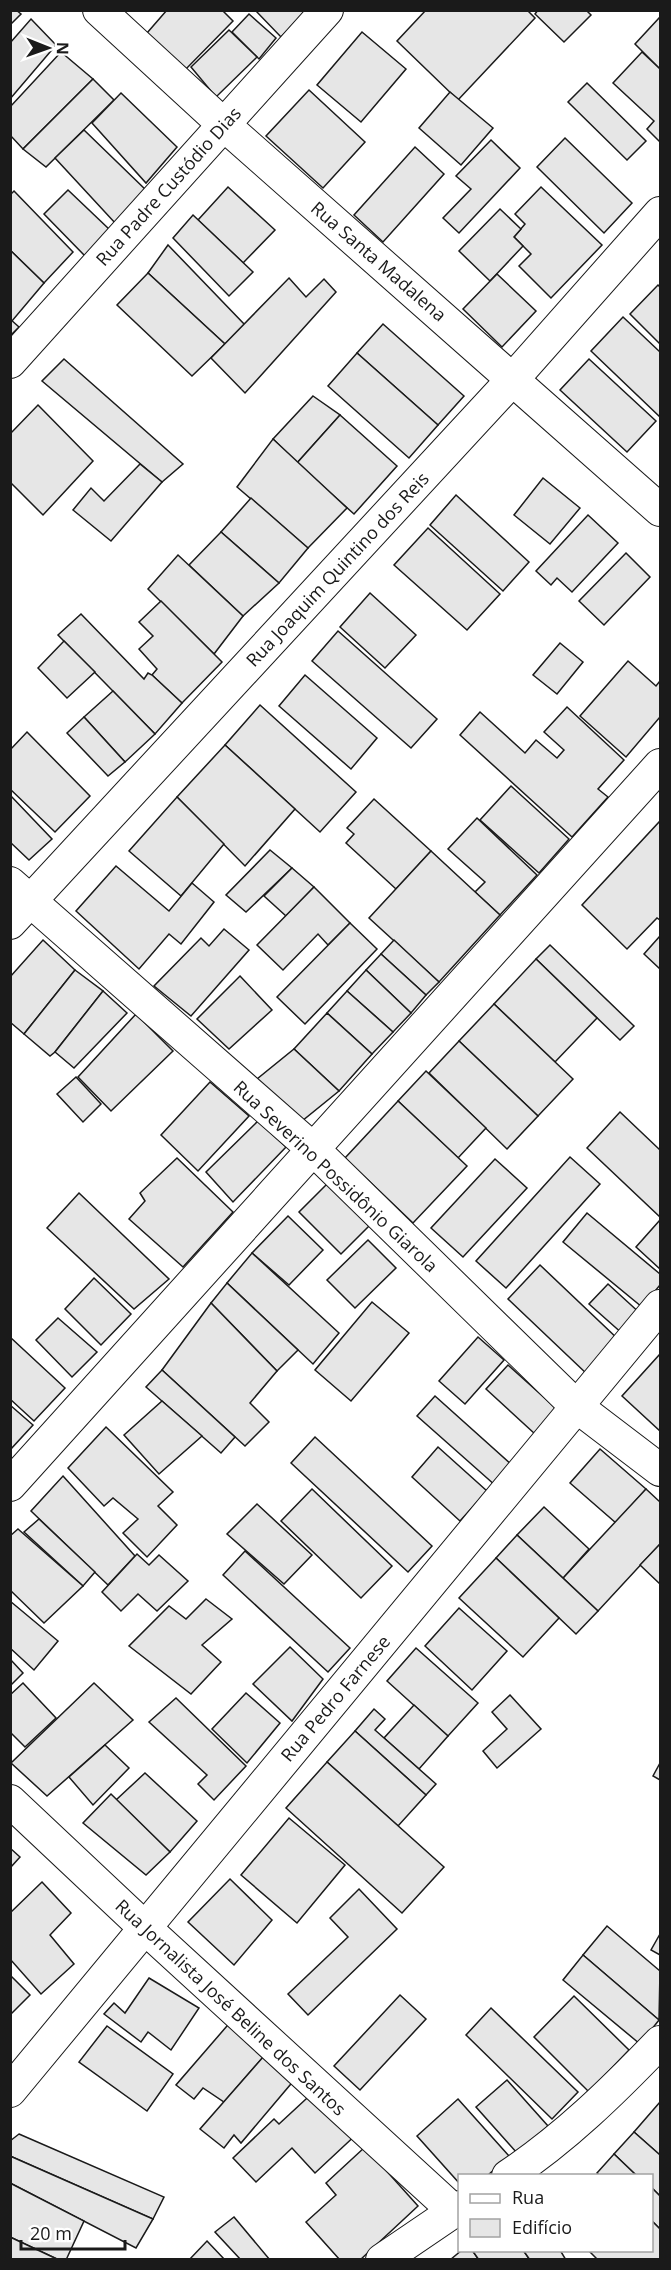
<svg xmlns="http://www.w3.org/2000/svg" width="671" height="2270" font-family="'Open Sans',sans-serif">
  <style>
    .building { fill: #e6e6e6; stroke: #1a1a1a; stroke-width: 1.5 }
    .lines { fill: none; stroke-linecap: round; stroke-linejoin: round }
    .minor-casing { stroke: #1a1a1a; stroke-width: 34 }
    .minor { stroke: #fff; stroke-width: 32 }
    .labels { text-anchor: middle; dominant-baseline: central; stroke-width: 4.5; stroke-linejoin: round; paint-order: stroke }
    .street-label { font-size: 18px; fill: #1a1a1a; stroke: #fff }
  </style>
  <rect width="100%" height="100%" fill="#fff"/>
  <!-- building -->
  <g class="building">
    <path d="M10,10H16L21,14L10,25Z"/>
    <path d="M167,10H222L233,21L185,70L147,33Z"/>
    <path d="M255,10H303L305,12L281,37Z"/>
    <path d="M426,10H527L535,18L458,100L397,41Z"/>
    <path d="M538,10H586L591,15L564,42L535,14Z"/>
    <path d="M249,14L276,38L259,59L232,32Z"/>
    <path d="M660,17V69L635,44Z"/>
    <path d="M31,19L56,45L10,99V43Z"/>
    <path d="M229,30L257,57L216,97L191,67Z"/>
    <path d="M362,32L406,69L361,122L317,85Z"/>
    <path d="M61,52L93,79L23,149L10,135V107Z"/>
    <path d="M642,52L660,69V142L647,129L654,121L613,83Z"/>
    <path d="M93,79L114,100L46,167L23,149Z"/>
    <path d="M587,83L646,141L627,160L568,102Z"/>
    <path d="M309,90L365,142L323,188L266,136Z"/>
    <path d="M450,92L493,128L461,165L419,128Z"/>
    <path d="M121,93L177,147L146,183L92,123Z"/>
    <path d="M84,130L149,193L116,224L55,158Z"/>
    <path d="M565,138L632,203L604,233L537,167Z"/>
    <path d="M491,140L520,168L459,233L443,218L471,189L456,176Z"/>
    <path d="M415,147L444,174L383,242L354,215Z"/>
    <path d="M228,187L275,230L243,263L198,220Z"/>
    <path d="M541,187L602,245L551,298L519,266L531,254L514,237L525,224L515,214Z"/>
    <path d="M68,190L110,230L85,256L44,214Z"/>
    <path d="M14,191L73,252L44,283L10,250V195Z"/>
    <path d="M500,209L521,229L514,237L523,246L490,281L459,251Z"/>
    <path d="M193,215L253,272L229,296L173,238Z"/>
    <path d="M168,245L245,325L225,344L148,273Z"/>
    <path d="M10,250L44,283L12,321L10,319Z"/>
    <path d="M148,273L225,344L192,376L117,305Z"/>
    <path d="M497,274L536,311L502,347L463,309Z"/>
    <path d="M289,278L306,297L324,279L336,292L245,393L211,358Z"/>
    <path d="M658,285L660,287V344L630,314Z"/>
    <path d="M623,317L660,352V417L591,351Z"/>
    <path d="M10,319L19,327L10,336Z"/>
    <path d="M383,324L464,396L438,425L357,353Z"/>
    <path d="M357,353L438,425L409,458L328,386Z"/>
    <path d="M64,359L183,464L162,482L42,381Z"/>
    <path d="M589,359L656,421L627,452L560,390Z"/>
    <path d="M313,396L340,415L297,463L273,439Z"/>
    <path d="M38,405L93,461L43,515L10,482V434Z"/>
    <path d="M340,415L397,466L354,514L297,463Z"/>
    <path d="M273,439L347,508L308,548L237,487Z"/>
    <path d="M140,464L162,482L111,541L73,510L91,488L104,501Z"/>
    <path d="M543,478L580,508L550,544L514,515Z"/>
    <path d="M456,495L529,562L503,591L430,525Z"/>
    <path d="M251,498L308,548L279,583L221,532Z"/>
    <path d="M588,515L618,543L572,592L557,578L551,585L536,571Z"/>
    <path d="M428,528L500,594L467,630L394,565Z"/>
    <path d="M221,532L279,583L243,616L189,565Z"/>
    <path d="M626,553L650,577L604,625L579,601Z"/>
    <path d="M178,555L243,616L214,654L148,589Z"/>
    <path d="M370,593L416,635L385,668L340,627Z"/>
    <path d="M161,601L222,662L182,703L152,675L157,669L139,649L153,636L139,622Z"/>
    <path d="M81,614L144,679L148,673L152,675L182,703L155,734L58,635Z"/>
    <path d="M338,631L437,719L411,748L312,661Z"/>
    <path d="M64,641L95,672L67,698L38,668Z"/>
    <path d="M560,643L583,662L557,694L533,675Z"/>
    <path d="M628,661L656,686L660,681V717L626,757L580,716Z"/>
    <path d="M305,675L377,738L351,769L279,706Z"/>
    <path d="M113,691L155,734L125,762L84,717Z"/>
    <path d="M260,705L356,792L320,832L225,745Z"/>
    <path d="M567,707L624,760L598,789L608,797L572,837L460,735L480,712L525,753L536,740L557,758L564,750L544,732Z"/>
    <path d="M84,717L125,762L108,776L67,733Z"/>
    <path d="M27,732L90,796L55,832L10,789V750Z"/>
    <path d="M225,745L295,809L245,866L177,797Z"/>
    <path d="M511,786L569,839L539,873L480,820Z"/>
    <path d="M10,795L52,839L29,860L10,842Z"/>
    <path d="M177,797L224,844L181,896L129,851Z"/>
    <path d="M374,799L431,851L396,889L346,843L354,834L347,828Z"/>
    <path d="M477,818L537,875L500,915L475,892L485,882L448,849Z"/>
    <path d="M660,821V920L657,918L627,949L582,905Z"/>
    <path d="M270,850L292,868L246,912L226,895Z"/>
    <path d="M431,851L500,915L439,982L369,918Z"/>
    <path d="M116,866L169,911L192,883L214,902L181,944L169,934L139,969L76,911Z"/>
    <path d="M292,868L314,887L286,916L264,896Z"/>
    <path d="M314,887L350,923L328,945L318,934L283,970L257,945Z"/>
    <path d="M350,923L377,949L305,1024L277,997Z"/>
    <path d="M224,929L249,950L191,1016L154,986L201,938L209,946Z"/>
    <path d="M660,936V969L644,954Z"/>
    <path d="M43,940L75,970L24,1034L10,1022V977Z"/>
    <path d="M394,940L439,982L426,995L381,954Z"/>
    <path d="M550,945L634,1026L620,1040L536,959Z"/>
    <path d="M381,954L426,995L411,1013L366,970Z"/>
    <path d="M536,959L597,1018L555,1062L494,1004Z"/>
    <path d="M75,970L103,991L55,1052L50,1056L24,1034Z"/>
    <path d="M366,970L411,1013L393,1032L347,991Z"/>
    <path d="M240,976L272,1010L229,1049L197,1019Z"/>
    <path d="M103,991L127,1013L74,1068L55,1052Z"/>
    <path d="M347,991L393,1032L372,1054L327,1013Z"/>
    <path d="M494,1004L573,1079L538,1116L459,1041Z"/>
    <path d="M327,1013L372,1054L339,1091L294,1049Z"/>
    <path d="M136,1014L173,1051L111,1111L78,1077Z"/>
    <path d="M459,1041L538,1116L507,1149L429,1073Z"/>
    <path d="M294,1049L339,1091L302,1121L257,1079Z"/>
    <path d="M426,1071L486,1128L458,1158L398,1101Z"/>
    <path d="M76,1077L101,1104L83,1122L57,1094Z"/>
    <path d="M210,1082L249,1116L198,1171L161,1135Z"/>
    <path d="M398,1101L467,1166L413,1223L345,1158Z"/>
    <path d="M620,1112L660,1150V1217L587,1148Z"/>
    <path d="M258,1121L286,1147L233,1202L206,1172Z"/>
    <path d="M570,1157L600,1184L506,1288L476,1261Z"/>
    <path d="M177,1158L233,1212L183,1267L129,1219L145,1201L140,1193Z"/>
    <path d="M495,1159L527,1188L463,1257L431,1228Z"/>
    <path d="M327,1184L369,1226L341,1254L299,1212Z"/>
    <path d="M79,1193L169,1279L134,1309L47,1228Z"/>
    <path d="M587,1213L660,1274V1285L642,1307L563,1242Z"/>
    <path d="M288,1216L323,1250L289,1285L252,1253Z"/>
    <path d="M660,1220V1269L636,1247Z"/>
    <path d="M368,1240L396,1268L355,1308L327,1280Z"/>
    <path d="M252,1253L339,1333L313,1364L227,1283Z"/>
    <path d="M540,1265L620,1341L588,1375L508,1299Z"/>
    <path d="M94,1278L131,1314L101,1345L65,1309Z"/>
    <path d="M227,1283L298,1350L277,1371L211,1303Z"/>
    <path d="M608,1284L642,1315L624,1335L589,1304Z"/>
    <path d="M372,1302L409,1333L351,1401L315,1370Z"/>
    <path d="M211,1303L277,1371L250,1403L269,1422L245,1446L162,1370Z"/>
    <path d="M58,1318L97,1352L72,1377L36,1340Z"/>
    <path d="M10,1337L65,1388L34,1421L10,1399Z"/>
    <path d="M478,1337L504,1360L465,1404L439,1381Z"/>
    <path d="M660,1354V1431L622,1396Z"/>
    <path d="M508,1365L557,1409L535,1434L486,1389Z"/>
    <path d="M162,1370L235,1437L221,1453L146,1387Z"/>
    <path d="M435,1396L513,1466L496,1486L417,1416Z"/>
    <path d="M162,1401L202,1436L159,1474L124,1435Z"/>
    <path d="M10,1405L33,1425L10,1450Z"/>
    <path d="M106,1427L173,1492L158,1506L177,1525L147,1557L123,1533L138,1519L113,1498L104,1506L68,1468Z"/>
    <path d="M315,1437L432,1546L408,1572L291,1463Z"/>
    <path d="M438,1447L487,1491L460,1521L412,1477Z"/>
    <path d="M600,1449L646,1489L616,1523L570,1483Z"/>
    <path d="M63,1476L135,1556L108,1585L31,1511Z"/>
    <path d="M312,1489L392,1566L361,1598L281,1521Z"/>
    <path d="M646,1489L660,1502V1544L598,1611L563,1578Z"/>
    <path d="M257,1504L312,1555L284,1584L227,1534Z"/>
    <path d="M544,1507L589,1549L563,1578L517,1535Z"/>
    <path d="M39,1519L95,1572L83,1586L24,1532Z"/>
    <path d="M18,1529L83,1586L44,1623L10,1590V1536Z"/>
    <path d="M517,1535L598,1611L576,1634L496,1558Z"/>
    <path d="M660,1544V1584L640,1565Z"/>
    <path d="M245,1551L350,1648L328,1672L223,1575Z"/>
    <path d="M137,1554L149,1565L159,1555L188,1581L157,1611L138,1594L121,1611L102,1592Z"/>
    <path d="M496,1558L559,1618L523,1657L459,1598Z"/>
    <path d="M206,1599L232,1619L202,1645L221,1662L191,1694L129,1646L169,1606L186,1619Z"/>
    <path d="M10,1601L58,1641L34,1670L10,1648Z"/>
    <path d="M459,1608L507,1651L472,1690L425,1646Z"/>
    <path d="M290,1647L323,1679L292,1721L253,1684Z"/>
    <path d="M416,1648L478,1703L448,1736L387,1681Z"/>
    <path d="M10,1659L23,1673L10,1686Z"/>
    <path d="M23,1683L56,1718L25,1747L10,1732V1695Z"/>
    <path d="M94,1683L133,1720L47,1796L11,1763Z"/>
    <path d="M246,1693L280,1723L247,1763L212,1729Z"/>
    <path d="M510,1695L541,1729L497,1768L483,1751L507,1729L492,1712Z"/>
    <path d="M176,1698L246,1766L214,1800L198,1784L207,1775L149,1722Z"/>
    <path d="M414,1705L448,1736L419,1769L384,1738Z"/>
    <path d="M374,1709L385,1719L375,1730L436,1784L426,1795L355,1731Z"/>
    <path d="M355,1731L426,1795L398,1826L327,1762Z"/>
    <path d="M105,1745L129,1768L93,1805L69,1777Z"/>
    <path d="M327,1762L444,1867L402,1913L286,1808Z"/>
    <path d="M660,1763V1780L653,1776Z"/>
    <path d="M145,1773L197,1821L170,1852L116,1800Z"/>
    <path d="M111,1794L170,1852L146,1875L83,1823Z"/>
    <path d="M289,1818L345,1865L297,1923L241,1875Z"/>
    <path d="M10,1848L20,1857L10,1868Z"/>
    <path d="M230,1879L272,1920L234,1965L188,1922Z"/>
    <path d="M42,1882L71,1913L50,1935L74,1964L41,1994L10,1959V1913Z"/>
    <path d="M359,1889L397,1929L308,2015L288,1994L348,1937L330,1918Z"/>
    <path d="M607,1926L660,1971L659,2020L583,1955Z"/>
    <path d="M660,1934V1955L651,1950Z"/>
    <path d="M583,1955L659,2020L640,2044L563,1980Z"/>
    <path d="M10,1975L30,1995L10,2015Z"/>
    <path d="M149,1978L199,2008L171,2050L148,2032L141,2042L104,2014L114,2003L125,2013Z"/>
    <path d="M400,1995L426,2019L360,2090L334,2066Z"/>
    <path d="M574,1996L629,2050L589,2092L534,2037Z"/>
    <path d="M491,2008L578,2092L552,2119L466,2035Z"/>
    <path d="M233,2019L271,2048L224,2102L203,2088L194,2099L176,2085Z"/>
    <path d="M107,2026L173,2074L147,2111L79,2062Z"/>
    <path d="M271,2048L301,2072L241,2143L234,2135L224,2148L200,2129Z"/>
    <path d="M507,2080L548,2126L517,2153L476,2107Z"/>
    <path d="M319,2087L360,2131L315,2173L292,2148L256,2182L233,2158L274,2119L279,2124Z"/>
    <path d="M458,2099L509,2156L487,2176H460V2184L417,2136Z"/>
    <path d="M660,2102V2155L634,2132Z"/>
    <path d="M634,2132L660,2155V2196L652,2188V2176H637L614,2154Z"/>
    <path d="M19,2134L164,2197L153,2219L10,2156V2141Z"/>
    <path d="M365,2147L418,2206L360,2260H340L306,2222L336,2195L326,2183Z"/>
    <path d="M614,2154L637,2176H600L597,2173Z"/>
    <path d="M10,2156L153,2219L136,2248L10,2183Z"/>
    <path d="M10,2183L84,2221L66,2260H59L10,2237Z"/>
    <path d="M652,2188L660,2196V2229L652,2221Z"/>
    <path d="M234,2217L270,2260H241L215,2232Z"/>
    <path d="M652,2221L660,2229V2260H598L589,2251L652,2250Z"/>
    <path d="M10,2237L59,2260H10Z"/>
    <path d="M207,2241L225,2260H189Z"/>
    <path d="M462,2250H472L479,2260H450Z"/>
    <path d="M472,2250H523L530,2260H479Z"/>
    <path d="M523,2250H560L566,2260H530Z"/>
  </g>
  <g class="lines">
    <defs>
      <g id="minor">
        <path d="M99,10L223,124L660,510"/>
        <path d="M10,362L327,10"/>
        <path d="M10,883L313,1149L576,1406L660,1470"/>
        <path d="M10,923L513,379L660,213"/>
        <path d="M10,1485L660,765"/>
        <path d="M10,1801L145,1928L454,2211"/>
        <path d="M10,2091L660,1306"/>
        <path d="M508,2176C565,2138 613,2091 660,2042"/>
        <path d="M382,2260L460,2207"/>
      </g>
    </defs>
    <!-- minor casing -->
    <use href="#minor" class="minor-casing"/>
    <!-- minor -->
    <use href="#minor" class="minor"/>
  </g>
  <g class="labels">
    <!-- street labels -->
    <g class="street-label">
      <text transform="translate(168 186) rotate(-48)">Rua Padre Custódio Dias</text>
      <text transform="translate(379 261) rotate(41)">Rua Santa Madalena</text>
      <text transform="translate(337 569) rotate(-47)">Rua Joaquim Quintino dos Reis</text>
      <text transform="translate(336 1176) rotate(43)">Rua Severino Possidônio Giarola</text>
      <text transform="translate(335 1698) rotate(-50)">Rua Pedro Farnese</text>
      <text transform="translate(231 2007) rotate(43)">Rua Jornalista José Beline dos Santos</text>
    </g>
  </g>
  <!-- border -->
  <rect width="671" height="2270" fill="none" stroke="#1a1a1a" stroke-width="24"/>
  <!-- legend -->
  <rect x="458" y="2174" width="195" height="78" fill="#ffffff" stroke="#a3a3a3" stroke-width="1.5"/>
  <rect x="470" y="2194" width="30" height="9" fill="#ffffff" stroke="#a3a3a3" stroke-width="1.5"/>
  <text x="512" y="2204" font-size="18" fill="#1a1a1a">Rua</text>
  <rect x="470" y="2219" width="30" height="18" fill="#e6e6e6" stroke="#a3a3a3" stroke-width="1.5"/>
  <text x="512" y="2234" font-size="18" fill="#1a1a1a">Edifício</text>
  <!-- north arrow -->
  <g transform="translate(48 48) rotate(91)" stroke="#ffffff" stroke-width="4.5" paint-order="stroke">
  <path d="M0-4.5L10 22L0 15L-10 22Z" fill="#1a1a1a"/>
  <text y="-9" font-size="16" font-weight="bold" text-anchor="middle" fill="#1a1a1a">N</text>
  </g>
  <!-- scale -->
  <path d="M21 2240v9h104v-9" fill="none" stroke="#1a1a1a" stroke-width="3"/>
  <text x="30" y="2240" font-size="18" fill="#1a1a1a" stroke="#ffffff" stroke-width="4.5" paint-order="stroke">20 m</text>
</svg>
